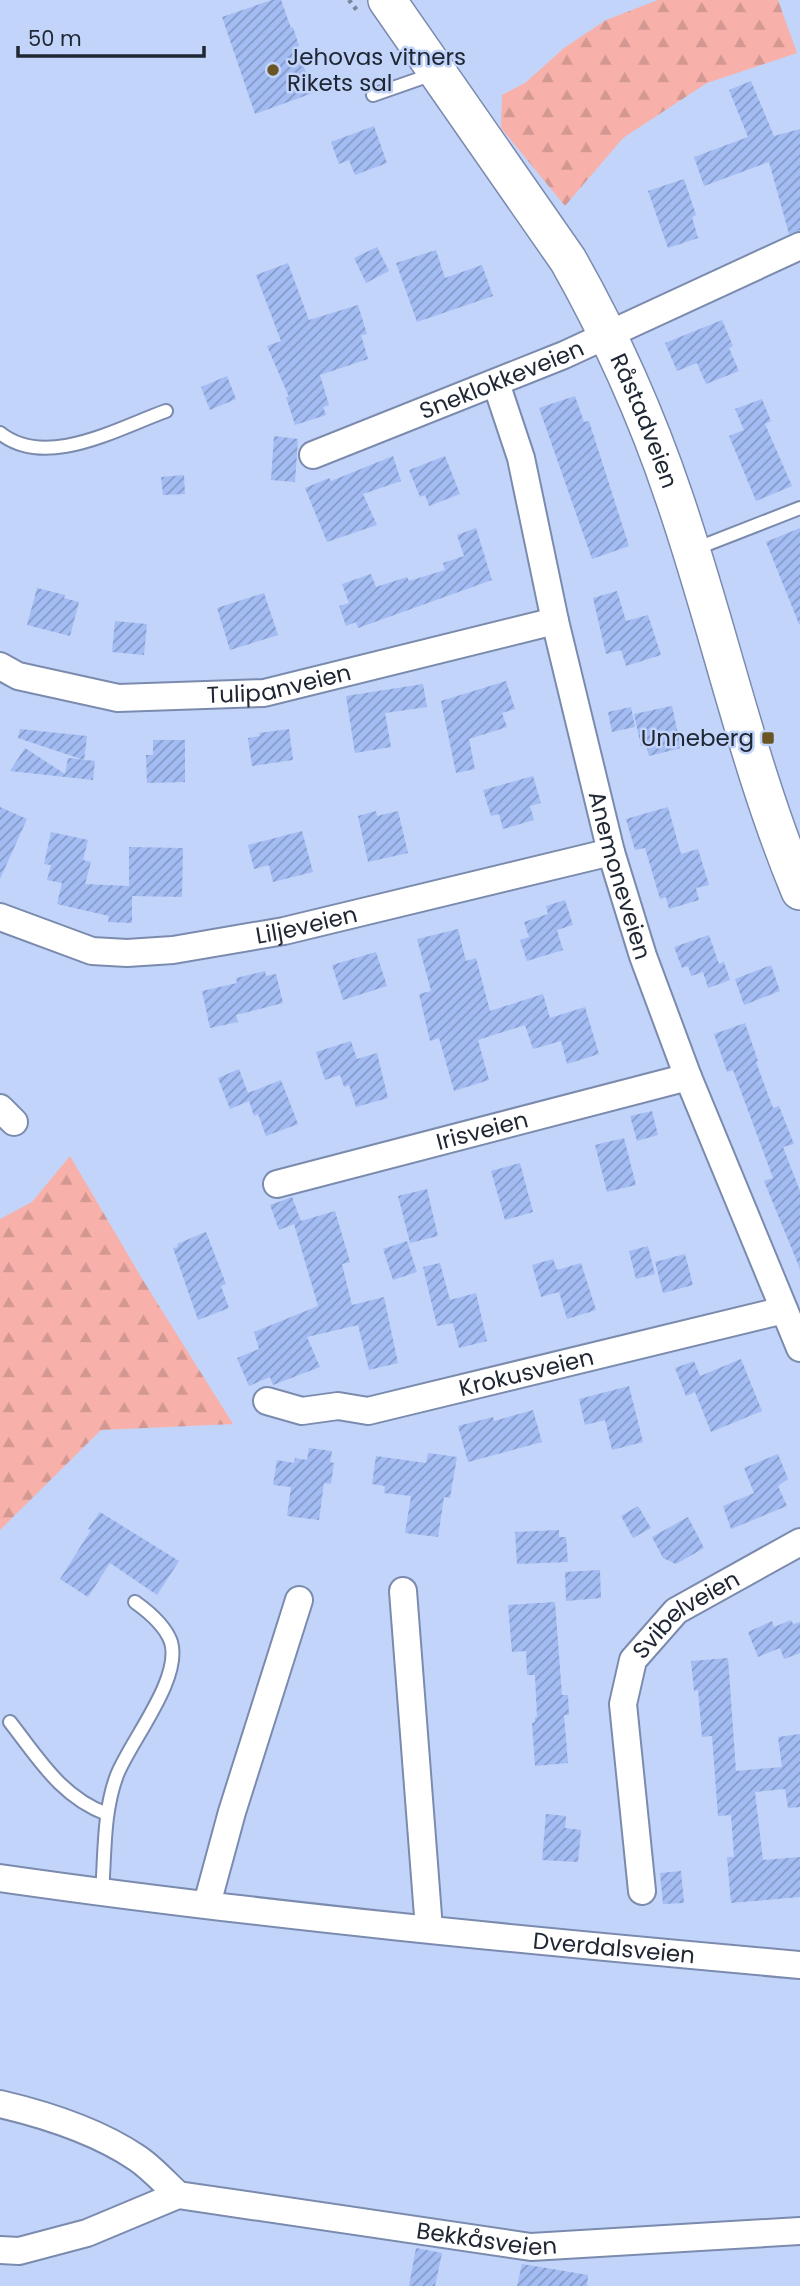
<svg xmlns="http://www.w3.org/2000/svg" width="800" height="2286" font-family="Poppins,sans-serif">
  <style>
    .forest { fill: url(#forest-firs) }
    .building { fill: url(#building-hatch) }
    .lines { fill: none; stroke-linecap: round; stroke-linejoin: round }
    .service-casing { stroke: #7b8bae; stroke-width: 16 }
    .minor-casing { stroke: #7b8bae; stroke-width: 30 }
    .secondary-casing { stroke: #7b8bae; stroke-width: 40 }
    .path { stroke: #7986a0; stroke-width: 4.5; stroke-dasharray: 3.5 5; stroke-linecap: butt }
    .service { stroke: #fff; stroke-width: 12 }
    .minor { stroke: #fff; stroke-width: 26 }
    .secondary { stroke: #fff; stroke-width: 37 }
    .poi-dot { fill: #6a5524; stroke: #c2d4f9; stroke-width: 2.5 }
    .labels { text-anchor: middle; dominant-baseline: central; stroke-width: 5; stroke-linejoin: round; paint-order: stroke }
    .poi-label { font-size: 23px; fill: #202734; stroke: #c2d4f9; text-anchor: start }
    .street-label { font-size: 23px; fill: #202734; stroke: #c2d4f9 }
  </style>
  <defs>
    <pattern id="forest-firs" width="22" height="20" patternUnits="userSpaceOnUse" patternTransform="scale(1.75)"><rect width="22" height="20" fill="#f8b1aa"/><path d="M5 1l3.5 6h-7zM16 11l3.5 6h-7z" fill="#d49893"/></pattern>
    <pattern id="building-hatch" width="6" height="6" patternUnits="userSpaceOnUse" patternTransform="scale(1.75)"><rect width="6" height="6" fill="#a3bcf3"/><path d="M-1 1l2-2M0 6l6-6M5 7l2-2" fill="none" stroke="#8499c6"/></pattern>
  </defs>
  <rect width="100%" height="100%" fill="#c2d4f9"/>
  <!-- forest -->
  <g class="forest">
    <path d="M658,0H778L797,53L707,83L623,138L565,206L501,128L502,95L525,83L564,48L606,20Z"/>
    <path d="M70,1156L144,1282L233,1424L101,1430L0,1530V1219L32,1202Z"/>
  </g>
  <!-- building -->
  <g class="building">
    <path d="M272,0H281L291,28L293,27L299,46L297,47L313,93L255,114L222,17Z"/>
    <path d="M751,81L774,136L800,129V230L789,234L769,162L704,186L694,157L748,137L729,90Z"/>
    <path d="M374,126L387,163L355,175L349,160L339,164L331,142Z"/>
    <path d="M684,179L696,215L692,217L698,238L668,248L648,191Z"/>
    <path d="M377,247L389,271L366,283L354,258Z"/>
    <path d="M436,250L445,278L482,265L493,296L417,322L396,263Z"/>
    <path d="M288,263L309,320L358,305L367,334L361,335L368,359L320,375L329,405L323,407L326,415L295,425L286,397H289L267,346L281,341L256,275Z"/>
    <path d="M722,320L733,346L729,348L739,371L706,384L697,363L677,371L665,343Z"/>
    <path d="M227,376L236,399L210,410L201,387Z"/>
    <path d="M575,396L584,422L589,421L629,546L592,559L539,408Z"/>
    <path d="M762,399L771,421L765,424L792,486L756,501L729,436L744,430L735,409Z"/>
    <path d="M274,436L298,439L295,482L271,480Z"/>
    <path d="M393,456L401,481L363,494L377,525L327,542L305,488L329,478L331,481Z"/>
    <path d="M445,456L460,494L429,506L425,495L420,497L409,470Z"/>
    <path d="M184,475L185,494L163,495L161,477Z"/>
    <path d="M476,528L492,580L358,628L356,622L346,626L339,606L349,603L342,584L371,574L376,587L407,577L409,581L445,570L443,563L464,556L457,535Z"/>
    <path d="M800,528V624H799L766,542Z"/>
    <path d="M37,588L65,595L64,598L79,602L70,636L27,625Z"/>
    <path d="M617,591L626,621L648,615L661,655L626,666L621,650L606,654L593,598Z"/>
    <path d="M264,593L278,635L230,650L217,608Z"/>
    <path d="M115,621L147,624L144,655L112,652Z"/>
    <path d="M506,681L515,709L502,713L507,727L469,739L475,769L456,773L441,701Z"/>
    <path d="M423,684L427,707L385,713L391,747L355,753L346,696Z"/>
    <path d="M672,706L681,748L649,756L646,745L641,746L634,714Z"/>
    <path d="M631,707L635,727L612,732L608,712Z"/>
    <path d="M20,729L87,736L84,760L18,738Z"/>
    <path d="M289,729L293,760L252,766L248,738L260,736L259,733Z"/>
    <path d="M153,740H185V782L147,783L146,755H153Z"/>
    <path d="M25,748L65,774L68,758L95,761L93,780L10,771Z"/>
    <path d="M533,776L541,803L530,806L534,820L503,829L499,814L491,816L483,790Z"/>
    <path d="M0,807L27,819L0,879Z"/>
    <path d="M668,807L681,854L698,849L709,885L696,888L699,900L669,909L666,897L660,899L645,848L635,850L626,819Z"/>
    <path d="M376,811L377,816L398,811L408,853L368,862L358,816Z"/>
    <path d="M302,831L313,872L273,882L269,865L254,869L248,845Z"/>
    <path d="M51,832L88,840L83,860L91,862L85,884L129,886V847L183,848L182,897L132,896V923L108,922L109,916L57,904L62,883L47,880L51,865L44,864Z"/>
    <path d="M565,900L573,925L557,930L563,950L527,961L520,940L529,937L524,922L548,914L546,906Z"/>
    <path d="M458,929L466,961L476,958L490,1011L543,994L550,1018L585,1007L599,1054L567,1064L561,1041L533,1049L525,1025L478,1040L489,1080L454,1091L439,1038L430,1041L419,994L431,991L417,939Z"/>
    <path d="M709,935L719,964L724,962L730,980L708,988L703,972L691,976L688,966L682,968L674,947Z"/>
    <path d="M376,952L387,986L343,1000L332,965Z"/>
    <path d="M771,965L780,991L744,1005L735,979Z"/>
    <path d="M265,971L266,976L276,974L283,1003L236,1015L238,1022L210,1028L202,991L237,983L236,978Z"/>
    <path d="M745,1023L758,1061L756,1062L773,1108L779,1106L794,1144L783,1147L800,1191V1269L764,1181L773,1178L733,1070L727,1072L714,1034Z"/>
    <path d="M351,1041L357,1059L377,1053L388,1098L356,1107L349,1085L344,1087L340,1075L325,1080L316,1052Z"/>
    <path d="M239,1069L248,1093L281,1080L298,1124L266,1136L258,1114L254,1116L249,1101L230,1109L218,1078Z"/>
    <path d="M652,1111L658,1135L637,1141L630,1116Z"/>
    <path d="M624,1138L636,1185L607,1192L595,1145Z"/>
    <path d="M520,1163L533,1212L505,1220L491,1171Z"/>
    <path d="M427,1189L438,1236L410,1243L398,1196Z"/>
    <path d="M292,1197L301,1221L335,1211L350,1262L342,1264L352,1305L384,1297L398,1363L369,1370L358,1325L307,1337L320,1367L273,1385L270,1377L249,1386L237,1358L259,1349L254,1332L318,1306L294,1224L279,1230L270,1205Z"/>
    <path d="M206,1232L226,1284L221,1286L229,1308L198,1320L173,1248L178,1247L177,1244Z"/>
    <path d="M407,1241L417,1272L393,1280L383,1249Z"/>
    <path d="M648,1246L655,1274L636,1279L629,1251Z"/>
    <path d="M685,1254L693,1285L663,1293L655,1262Z"/>
    <path d="M553,1259L557,1270L581,1263L596,1310L567,1319L559,1292L541,1297L532,1265Z"/>
    <path d="M440,1263L450,1300L476,1293L487,1341L459,1348L453,1323L437,1326L423,1267Z"/>
    <path d="M741,1359L762,1411L711,1432L695,1392L686,1396L675,1368L694,1361L700,1376Z"/>
    <path d="M629,1386L643,1442L612,1450L605,1420L585,1425L579,1399Z"/>
    <path d="M533,1410L542,1442L468,1462L458,1426L493,1417L494,1421Z"/>
    <path d="M309,1448L332,1451L330,1462L334,1463L331,1484L324,1483L319,1520L287,1516L291,1487L273,1485L277,1460L294,1463L295,1458L307,1460Z"/>
    <path d="M428,1453L457,1457L450,1498L444,1497L438,1537L405,1533L411,1496L384,1493L385,1486L372,1484L376,1456L426,1463Z"/>
    <path d="M778,1454L788,1479L778,1486L787,1506L731,1529L723,1506L754,1493L744,1468Z"/>
    <path d="M638,1506L651,1528L633,1538L621,1516Z"/>
    <path d="M100,1512L179,1561L157,1595L110,1563L88,1597L60,1579L91,1530L88,1529Z"/>
    <path d="M688,1517L704,1548L676,1564L663,1558L652,1537Z"/>
    <path d="M559,1530V1537H566L568,1562L517,1564L515,1532Z"/>
    <path d="M600,1570L601,1598L566,1601L565,1572Z"/>
    <path d="M555,1602L562,1695H568L569,1715H564L568,1763L535,1766L532,1723L535,1722V1717H537L535,1675H527L526,1651L512,1652L508,1605Z"/>
    <path d="M791,1620L793,1624L800,1622V1653L784,1659L780,1648L758,1657L748,1632L772,1621L774,1627Z"/>
    <path d="M728,1658L736,1771L782,1767L778,1737L800,1734V1807L788,1808L785,1789L755,1792L763,1860L800,1857V1897L731,1903L727,1857H734L731,1815L718,1816L712,1736L702,1737L698,1690L694,1691L691,1661Z"/>
    <path d="M546,1814L566,1816L565,1828L581,1830L578,1862L542,1860Z"/>
    <path d="M681,1871L684,1903L663,1904L660,1873Z"/>
    <path d="M416,2248L442,2253L435,2286H409Z"/>
    <path d="M522,2264L588,2275L587,2286H517Z"/>
  </g>
  <g class="lines">
    <defs>
      <g id="service">
        <path d="M373,95L433,74"/>
        <path d="M0,433C46,470 118,428 166,411"/>
        <path d="M695,549L800,508"/>
        <path d="M10,1722C39,1759 61,1797 107,1814"/>
        <path d="M102,1893C105,1854 103,1812 117,1775C131,1740 182,1679 171,1642C165,1625 149,1612 135,1602"/>
      </g>
      <g id="minor">
        <path id="s1" d="M496,383L521,458L555,621L611,852L643,956L688,1077L800,1348"/>
        <path id="s2" d="M313,455L564,355L800,246"/>
        <path id="s3" d="M0,666L18,676L118,698L264,693L555,621"/>
        <path id="s4" d="M0,917L92,951L127,953L173,950L284,931L611,852"/>
        <path d="M0,1108L14,1122"/>
        <path id="s5" d="M277,1184L688,1077"/>
        <path id="s6" d="M267,1401L302,1411L338,1406L368,1411L784,1310"/>
        <path d="M403,1591L429,1929"/>
        <path id="s7" d="M0,1878C265,1916 533,1941 800,1965"/>
        <path id="s8" d="M642,1891L623,1704L633,1660L676,1611L800,1542"/>
        <path d="M207,1904L232,1812L299,1600"/>
        <path d="M0,2104C47,2115 97,2131 137,2158C152,2168 165,2183 178,2195"/>
        <path id="s9" d="M0,2250L19,2251L87,2233L178,2195L531,2247L800,2231"/>
      </g>
      <g id="secondary">
        <path id="s10" d="M387,0L568,260C611,336 646,414 674,497C719,628 747,763 800,891"/>
      </g>
    </defs>
    <!-- service casing -->
    <use href="#service" class="service-casing"/>
    <!-- minor casing -->
    <use href="#minor" class="minor-casing"/>
    <!-- secondary casing -->
    <use href="#secondary" class="secondary-casing"/>
    <!-- path -->
    <path class="path" d="M349,0L359,13"/>
    <!-- service -->
    <use href="#service" class="service"/>
    <!-- minor -->
    <use href="#minor" class="minor"/>
    <!-- secondary -->
    <use href="#secondary" class="secondary"/>
  </g>
  <!-- markers -->
  <g class="poi-dot">
    <circle cx="273" cy="70" r="7"/>
    <rect x="761" y="731" width="14" height="14" rx="3.5"/>
  </g>
  <g class="labels">
    <!-- poi labels -->
    <g class="poi-label">
      <text x="287" y="57">Jehovas vitners<tspan x="287" dy="26">Rikets sal</tspan></text>
      <text x="754" y="738" text-anchor="end">Unneberg</text>
    </g>
    <!-- street labels -->
    <g class="street-label">
      <text stroke="none"><textPath href="#s2" startOffset="203">Sneklokkeveien</textPath></text>
      <text stroke="none"><textPath href="#s10" startOffset="495">Råstadveien</textPath></text>
      <text stroke="none"><textPath href="#s3" startOffset="285">Tulipanveien</textPath></text>
      <text stroke="none"><textPath href="#s1" startOffset="508">Anemoneveien</textPath></text>
      <text stroke="none"><textPath href="#s4" startOffset="315">Liljeveien</textPath></text>
      <text stroke="none"><textPath href="#s5" startOffset="212">Irisveien</textPath></text>
      <text stroke="none"><textPath href="#s6" startOffset="266">Krokusveien</textPath></text>
      <text stroke="none"><textPath href="#s8" startOffset="304">Svibelveien</textPath></text>
      <text stroke="none"><textPath href="#s7" startOffset="618">Dverdalsveien</textPath></text>
      <text stroke="none"><textPath href="#s9" startOffset="500">Bekkåsveien</textPath></text>
    </g>
  </g>
  <!-- scale -->
  <path d="M18 46v10h186v-10" fill="none" stroke="#202734" stroke-width="3.5"/>
  <text x="28" y="46" font-size="21" fill="#202734" stroke="#c2d4f9" stroke-width="5" paint-order="stroke">50 m</text>
</svg>
